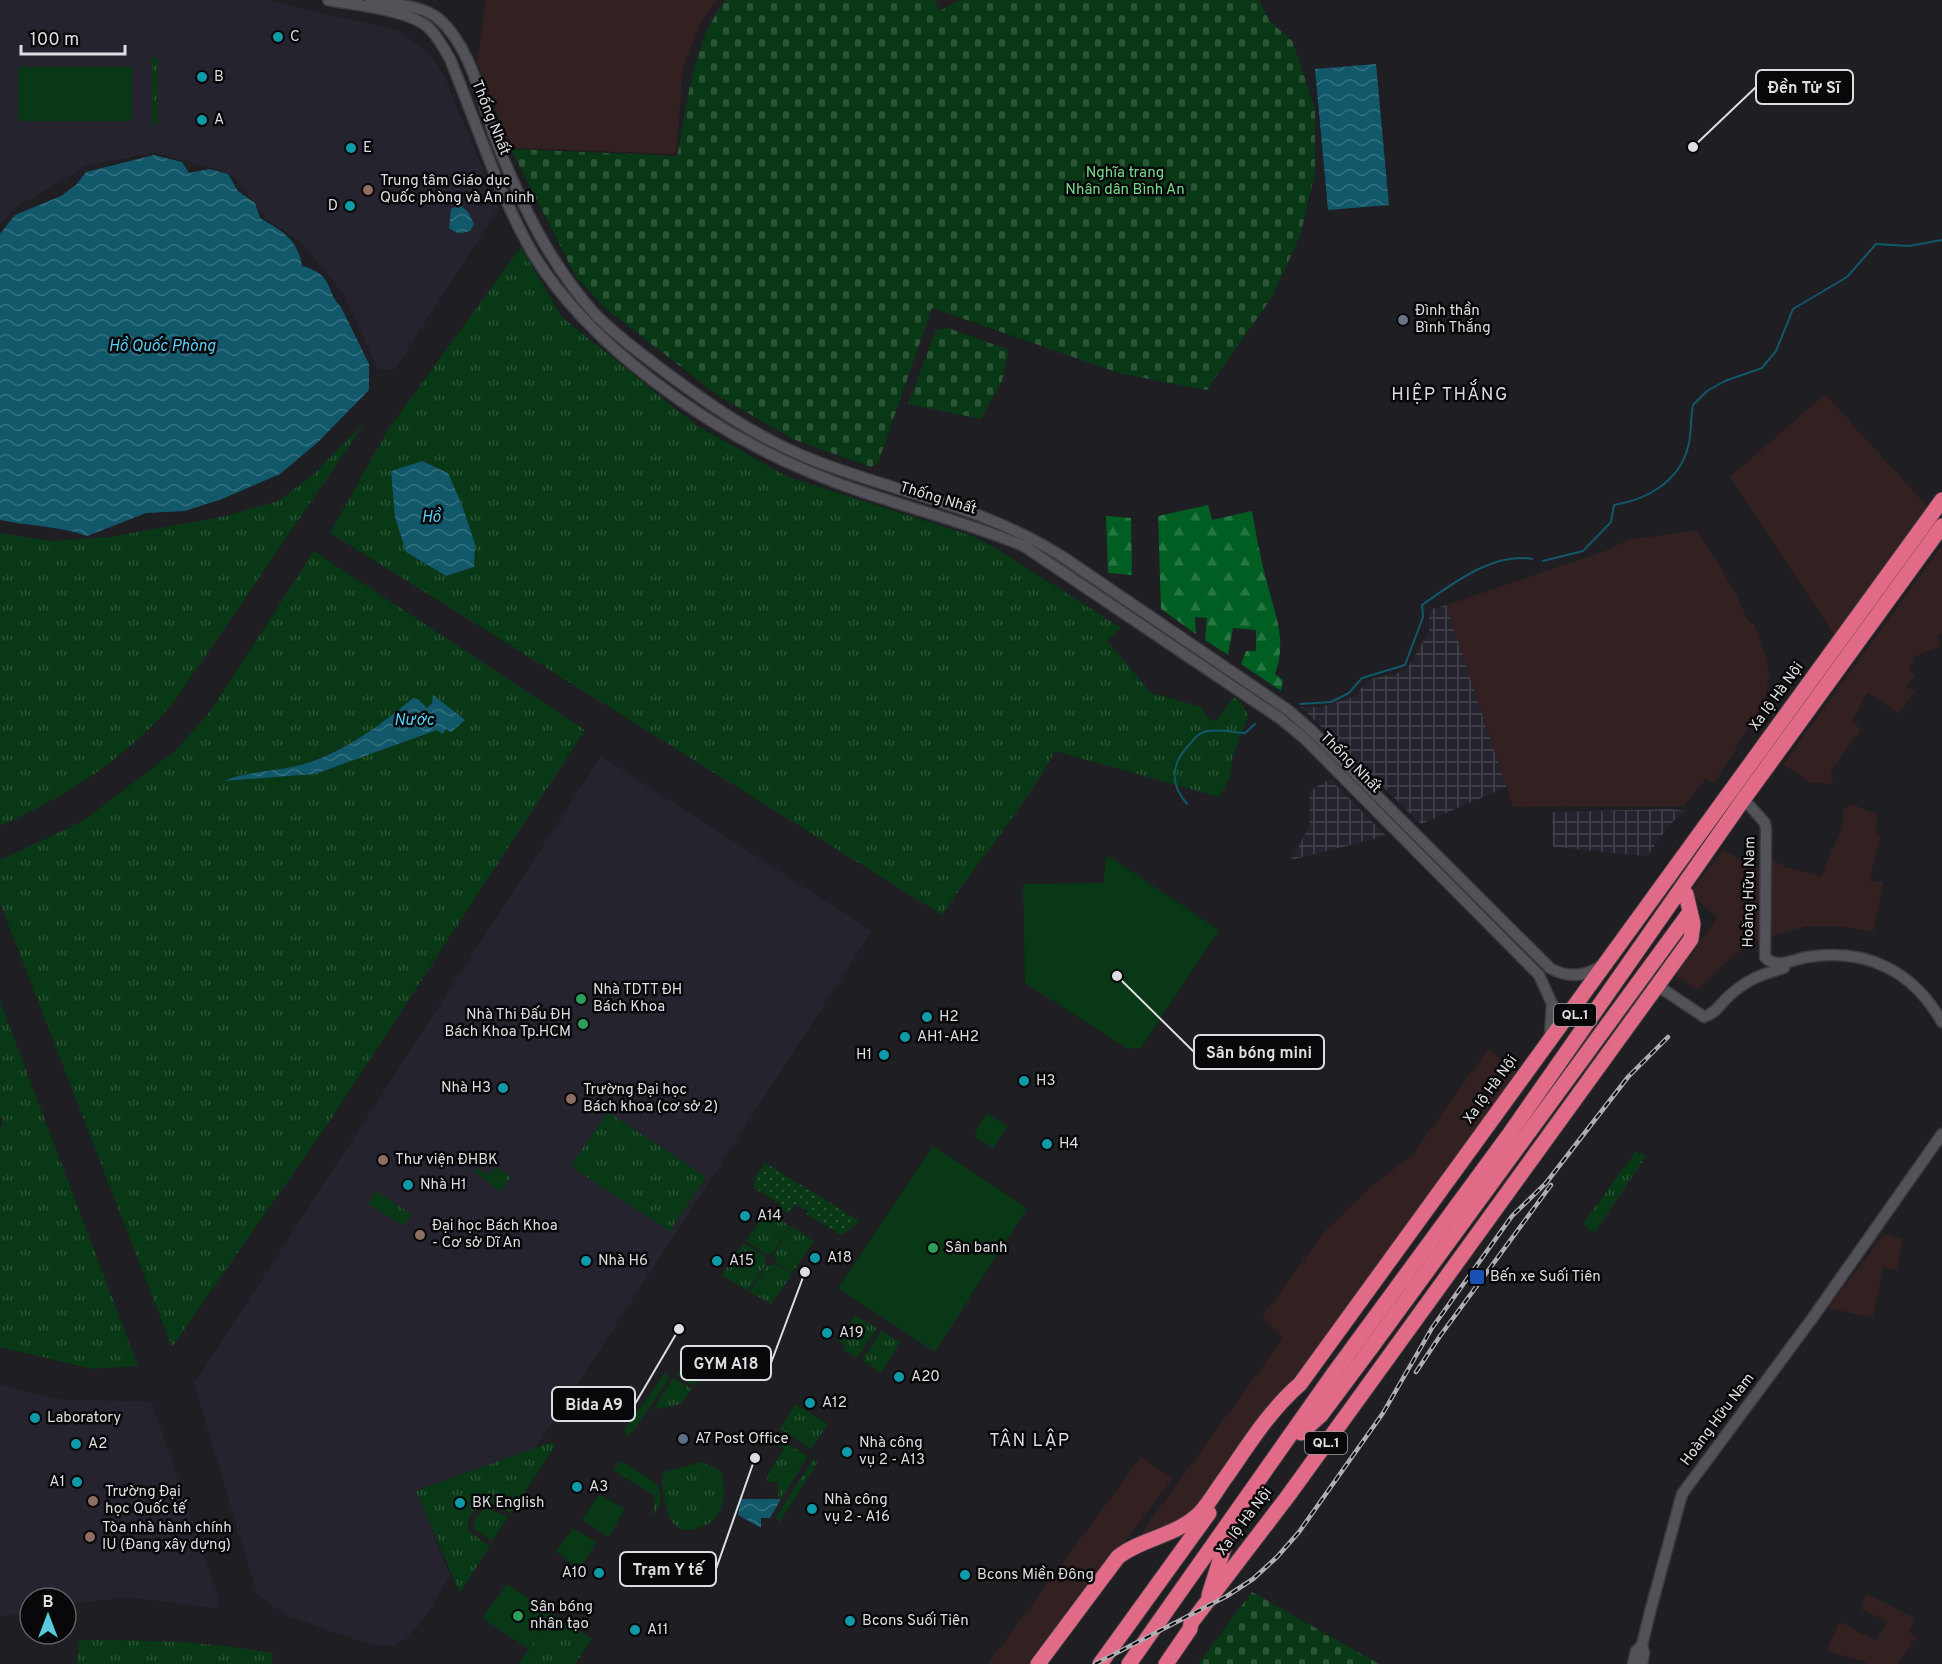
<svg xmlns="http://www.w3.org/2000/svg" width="1942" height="1664" font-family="Overpass,sans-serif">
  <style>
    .commercial { fill: #332020 }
    .industrial { fill: url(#industrial-grid) }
    .built { fill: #25232e }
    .grass { fill: url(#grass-tufts); fill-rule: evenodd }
    .forest { fill: url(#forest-firs) }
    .cemetery { fill: url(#cemetery-stones) }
    .park { fill: #083815 }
    .garden { fill: url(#garden-dots) }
    .water { fill: url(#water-waves) }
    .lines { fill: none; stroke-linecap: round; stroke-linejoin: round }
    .stream { stroke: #12586b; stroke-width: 2 }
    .secondary-casing { stroke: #3b3b3f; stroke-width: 13 }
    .highway-casing { stroke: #3b3b3f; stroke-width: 17 }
    .secondary { stroke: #535259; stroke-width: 10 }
    .highway { stroke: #e16b86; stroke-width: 15 }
    .rail-casing { stroke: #aeaeb3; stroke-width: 4.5 }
    .rail { stroke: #08080a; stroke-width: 2; stroke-dasharray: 7; stroke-linecap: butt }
    .culture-dot { fill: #0f9aa8; stroke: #08080a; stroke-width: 2 }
    .education-dot { fill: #8d6e63; stroke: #08080a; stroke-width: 2 }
    .worship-dot { fill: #6b7280; stroke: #08080a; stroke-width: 2 }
    .leisure-dot { fill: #2e9e5b; stroke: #08080a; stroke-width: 2 }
    .transit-dot { fill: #1a4fb4; stroke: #08080a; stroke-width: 2 }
    .service-dot { fill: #5c6f8a; stroke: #08080a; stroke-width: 2 }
    .labels { text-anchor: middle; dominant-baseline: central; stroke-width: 5; stroke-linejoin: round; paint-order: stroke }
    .shield { fill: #08080a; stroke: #9e9ea1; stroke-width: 1.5 }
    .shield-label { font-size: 14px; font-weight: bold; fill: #dedee2 }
    .poi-label { font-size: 15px; fill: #dedee2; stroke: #08080a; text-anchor: start }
    .street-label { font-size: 15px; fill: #dedee2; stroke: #08080a }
    .park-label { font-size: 15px; fill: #77dc8a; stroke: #08080a }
    .water-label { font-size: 16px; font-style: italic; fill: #55d1f6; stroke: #08080a }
    .quarter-label { font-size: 18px; letter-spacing: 1.5px; fill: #dbd9e1; stroke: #08080a }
    .leader { fill: none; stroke: #dedee2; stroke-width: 2 }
    .callout-dot { fill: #dedee2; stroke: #08080a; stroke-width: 2 }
    .callout { fill: #08080a; stroke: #dedee2; stroke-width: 2 }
    .callout-label { font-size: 16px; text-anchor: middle; font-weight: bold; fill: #dedee2 }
  </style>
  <defs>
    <pattern id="industrial-grid" width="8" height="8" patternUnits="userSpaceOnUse" patternTransform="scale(1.5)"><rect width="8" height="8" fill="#25232e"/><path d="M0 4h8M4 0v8" fill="none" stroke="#44424c"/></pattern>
    <pattern id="grass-tufts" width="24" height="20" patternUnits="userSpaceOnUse" patternTransform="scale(1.5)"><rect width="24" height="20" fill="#083815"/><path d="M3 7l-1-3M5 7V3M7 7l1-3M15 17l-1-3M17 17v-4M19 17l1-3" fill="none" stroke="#2c5437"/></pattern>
    <pattern id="forest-firs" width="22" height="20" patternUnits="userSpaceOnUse" patternTransform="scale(1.5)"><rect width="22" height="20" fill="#015e23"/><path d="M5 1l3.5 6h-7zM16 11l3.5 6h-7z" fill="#267543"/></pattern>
    <pattern id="cemetery-stones" width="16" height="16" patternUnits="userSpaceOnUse" patternTransform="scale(1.5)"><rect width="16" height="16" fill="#083815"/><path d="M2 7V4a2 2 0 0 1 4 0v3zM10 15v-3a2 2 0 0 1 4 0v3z" fill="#2c5437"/></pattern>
    <pattern id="garden-dots" width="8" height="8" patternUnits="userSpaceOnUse" patternTransform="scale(1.5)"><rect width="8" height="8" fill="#083815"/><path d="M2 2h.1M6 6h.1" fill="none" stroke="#2c5437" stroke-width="1.8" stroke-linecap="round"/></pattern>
    <pattern id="water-waves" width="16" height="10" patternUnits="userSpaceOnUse" patternTransform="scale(1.5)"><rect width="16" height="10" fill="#12586b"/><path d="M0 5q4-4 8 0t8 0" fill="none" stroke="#347080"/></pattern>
  </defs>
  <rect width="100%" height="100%" fill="#1e1e23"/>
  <!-- commercial -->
  <g class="commercial">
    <path d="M486,0H718L702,20L683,67L676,154L511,148L477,62Z"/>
    <path d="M1825,394L1928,507L1834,635L1730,477Z"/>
    <path d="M1697,530L1736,593L1748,621L1754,624L1766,656L1769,675L1764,704L1714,783L1706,778L1684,806L1513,807L1446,605L1605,551L1628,540Z"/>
    <path d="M1942,546V633L1938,637L1940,646L1914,657L1909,670L1915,675L1906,687L1915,692L1899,714L1868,692L1852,720L1861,730L1831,770L1833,784L1811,783L1783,764Z"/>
    <path d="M1852,804L1877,814L1876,835L1880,837L1869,882H1884L1873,932L1841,926H1807L1754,941L1722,965L1697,990L1674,975L1717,918L1690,893L1724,849L1754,869L1761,870L1765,855L1785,867L1821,876L1843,825V810Z"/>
    <path d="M1488,1049L1517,1071L1446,1173L1197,1508L1181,1523L1143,1539V1531L1283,1338L1262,1317L1325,1231L1373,1185L1413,1154Z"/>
    <path d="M1884,1234L1903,1239L1897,1270L1883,1268L1873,1318L1828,1308Z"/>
    <path d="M1141,1457L1172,1479L1033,1664H988Z"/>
    <path d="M1866,1593L1915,1618L1909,1632L1917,1637L1898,1664H1866L1867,1662L1826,1651L1840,1622L1876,1641L1887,1622L1861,1609Z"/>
  </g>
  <!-- industrial -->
  <g class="industrial">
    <path d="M1446,605L1506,787L1421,824L1301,707H1322L1356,696L1367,680L1402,672L1408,667L1429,632V610Z"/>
    <path d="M1330,779L1386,836L1291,860L1310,825L1309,791Z"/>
    <path d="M1671,809L1686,811L1670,824L1647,856L1553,847L1552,812Z"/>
  </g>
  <!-- built -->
  <g class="built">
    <path d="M0,0H267L400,31L431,55L445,78L499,208L395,369H378L343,293L301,242L267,220L233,176L214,168L154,153L86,166L18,206L0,224Z"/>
    <path d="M601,756L872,931L536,1448L416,1491L450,1575L426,1616L407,1638L393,1645H371L287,1616L257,1594L194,1384Z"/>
    <path d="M0,1384L41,1396L67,1400L145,1401L152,1403L220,1601L219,1605L215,1608L127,1597L66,1605V1598H30V1611L0,1617Z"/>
  </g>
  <!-- grass -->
  <g class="grass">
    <rect x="152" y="58" width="6" height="66"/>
    <path d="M521,247L562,317L696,425L788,477L970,535L994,547L1121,628L1107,641L1151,693L1201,707L1206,716L1215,722L1234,697L1242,703L1248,716L1232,759L1230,778L1219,797L1055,751C1023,809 979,860 942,915L330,533L387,431ZM422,461L447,473L462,505L475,544L474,567L446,576L406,552L395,517L391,471Z"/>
    <path d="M366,421L172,705C124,759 66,797 0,826V533L51,541L110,537L226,516L278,501L312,476Z"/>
    <path d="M314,551L585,730L329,1122L172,1347L0,903V860L83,821L175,751L210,712ZM433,696L456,726L451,732L446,729L437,730L315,774L225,781C244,770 283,772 307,763C348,748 382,724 418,699L427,708L432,703Z"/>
    <path d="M0,1001L138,1366L93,1369L0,1347V1132L3,1119L0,1117Z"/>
    <path d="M608,1112L706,1177L670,1231L573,1168V1162Z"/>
    <path d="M1636,1151L1646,1156L1594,1233L1583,1224Z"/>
    <path d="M496,1167L511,1177L501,1192L474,1171L476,1168L489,1174Z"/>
    <path d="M376,1191L411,1214L404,1226L368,1204Z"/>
    <path d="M766,1211L790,1226L772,1254L767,1255L746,1241Z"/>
    <path d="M791,1226L814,1241L792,1273L777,1263L774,1254Z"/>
    <path d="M744,1243L765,1256L766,1264L748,1291L722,1275Z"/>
    <path d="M776,1264L792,1274L771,1304L750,1292L766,1266Z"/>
    <path d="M855,1315L877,1328L857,1358L843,1349L844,1345L838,1340Z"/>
    <path d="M881,1331L900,1342L881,1373L862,1360Z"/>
    <path d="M697,1344L713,1355L694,1386L677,1375Z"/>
    <path d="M673,1378L692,1389L681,1404L653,1410Z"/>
    <path d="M795,1404L828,1424L811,1449L780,1429Z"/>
    <path d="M774,1436L808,1456L781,1499L778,1497V1482H767L768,1474L784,1448L772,1441L765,1449Z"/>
    <path d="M557,1443L511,1513L486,1501L469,1516L468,1531L490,1546L460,1593L416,1491L546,1444Z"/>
    <path d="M813,1459L818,1462L779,1523L776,1517Z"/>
    <path d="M620,1462L627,1464L658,1485L661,1502L653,1517L655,1496L613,1470Z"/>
    <path d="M702,1462L721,1471C726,1489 726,1508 712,1522C687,1535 672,1534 666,1505C663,1493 660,1484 664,1472Z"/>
    <path d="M485,1507L508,1517L492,1541L474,1529V1520Z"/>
    <path d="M553,1614L592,1639L575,1664H519Z"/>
    <path d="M79,1640C147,1640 205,1641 273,1653L272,1664H77Z"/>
  </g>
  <!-- forest -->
  <g class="forest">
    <path d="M1208,505L1212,520L1252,511C1256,533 1260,557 1266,579C1274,612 1288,640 1275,674L1283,680L1281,691L1241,664L1246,651H1256V630L1233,628L1228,655L1205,640L1207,618L1195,617L1196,634L1161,609L1158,516Z"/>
    <path d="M1106,516L1131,518L1132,575L1108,573Z"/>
  </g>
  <!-- cemetery -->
  <g class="cemetery">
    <path d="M726,0H935L939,11L960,0H1259L1269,20L1293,42L1315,109V173L1300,236L1272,297L1207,390L1122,374L932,308L878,463L871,467L795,440L720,397L606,309L576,277L511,149L677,156C688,104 691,43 726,0Z"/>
    <path d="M948,328L1009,350L1002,381L981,419L908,404L936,330Z"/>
    <path d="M1252,1592L1379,1664H1198Z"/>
  </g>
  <!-- park -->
  <g class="park">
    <path d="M21,67H132V118L128,121H21L18,116V71Z"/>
    <path d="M1107,855L1219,930L1141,1048L1128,1049L1025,983L1023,884L1103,883Z"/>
    <path d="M986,1113L1007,1126L993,1148L974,1136Z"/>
    <path d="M933,1146L1027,1208L935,1352L838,1288Z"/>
    <path d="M665,1373L670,1377L629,1437L624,1430Z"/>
    <path d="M599,1494L625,1509L609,1537L582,1520Z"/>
    <path d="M573,1528L596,1542L580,1569L556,1552Z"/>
    <path d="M507,1584L553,1614L529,1649L482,1618Z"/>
  </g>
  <!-- garden -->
  <path class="garden" d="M765,1163L860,1221L842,1235L806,1214L808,1211L795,1204L788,1213L778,1208L780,1204L754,1188L755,1177Z"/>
  <!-- water -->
  <g class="water">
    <path d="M1376,64L1389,205L1328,210L1315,69Z"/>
    <path d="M154,155L182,162L189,173L209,169L228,174L238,191L255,203L260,218C281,231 297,237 302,266C334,274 325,291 341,307L369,364V390L318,442L280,474L222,499L185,511L146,513L87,536C60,526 29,526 0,520V234L15,215L61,196L76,185L86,172Z"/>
    <path d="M459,204L468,212L474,224L470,231C461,234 456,234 449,228L451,209Z"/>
    <path d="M422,461L448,473L462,505L475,544L474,567L446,576L406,552L395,517L391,471Z"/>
    <path d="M433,695L465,720L451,732L446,729L443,734L437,730L315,774L224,781C248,770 278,772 304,764C344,752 382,724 413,698L418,699L427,708L432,703Z"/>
    <path d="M741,1499H781L770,1518H761V1528L738,1515Z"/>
  </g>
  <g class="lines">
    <!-- stream -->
    <g class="stream">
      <path d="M1543,561L1583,551L1611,522L1614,505C1646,500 1679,482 1688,447C1692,434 1690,419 1693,405L1707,391L1725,381L1762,368L1776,351L1793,309L1847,277L1876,244L1909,246L1942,240"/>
      <path d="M1300,704L1331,702L1349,693L1362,678L1405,665L1423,617L1422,605C1452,584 1493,552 1532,559"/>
      <path d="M1187,804C1169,783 1171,764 1189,745C1194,739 1198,733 1207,731C1219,729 1233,732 1245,733L1255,724"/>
    </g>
    <defs>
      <g id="secondary">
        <path d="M328,0C354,5 410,10 429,28C438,37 444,48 450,59C476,122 498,193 532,252C588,345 706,428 805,470C876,501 952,516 1024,546L1281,719L1305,739L1539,975L1552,1004L1550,1035"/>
        <path d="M371,0C391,4 423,5 439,19C473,49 482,106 498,146C524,209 549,262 594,313C612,332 635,349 656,365C705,402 755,437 813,460C900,494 981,505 1063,557L1288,710L1312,731L1550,968C1567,978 1584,977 1601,966"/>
        <path d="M1750,806L1765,823L1766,830L1765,957C1777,970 1793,959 1808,957C1867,948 1913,971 1942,1022"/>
        <path d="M1658,986L1704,1017C1716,1013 1720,1004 1729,996C1746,980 1762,974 1784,968"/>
        <path d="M1633,1664L1636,1651L1642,1645"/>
        <path d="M1642,1664L1644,1653L1642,1645L1650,1612L1682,1494L1811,1320L1942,1134"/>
      </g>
      <g id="highway">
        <path d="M1301,1433L1321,1415L1368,1352L1690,912"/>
        <path d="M1209,1595L1229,1532"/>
        <path d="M1038,1664L1118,1557C1142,1538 1176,1536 1199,1514C1209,1504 1217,1489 1226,1477C1249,1444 1270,1410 1300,1384L1942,500"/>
        <path d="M1100,1664L1209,1513"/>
        <path d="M1129,1664L1334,1373L1508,1136L1743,800L1942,526"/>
        <path d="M1166,1664L1190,1629L1191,1623L1288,1496L1691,939L1693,924L1686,894"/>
      </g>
    </defs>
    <!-- secondary casing -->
    <use href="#secondary" class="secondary-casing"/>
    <!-- highway casing -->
    <use href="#highway" class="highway-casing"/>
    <!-- secondary -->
    <use href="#secondary" class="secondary"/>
    <!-- highway -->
    <use href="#highway" class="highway"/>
    <defs>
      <g id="rail">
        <path d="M1416,1372L1440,1336L1551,1185"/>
        <path d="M1095,1664L1227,1596L1253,1579L1277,1557L1299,1532L1383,1413L1432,1328L1512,1216L1546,1183L1628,1077L1668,1037"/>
      </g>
    </defs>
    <!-- rail casing -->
    <use href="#rail" class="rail-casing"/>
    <!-- rail -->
    <use href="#rail" class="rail"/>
  </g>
  <!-- markers -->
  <g class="culture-dot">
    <circle cx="278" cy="37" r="6"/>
    <circle cx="202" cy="77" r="6"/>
    <circle cx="202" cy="120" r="6"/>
    <circle cx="351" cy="148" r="6"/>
    <circle cx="350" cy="206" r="6"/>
    <circle cx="927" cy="1017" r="6"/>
    <circle cx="905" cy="1037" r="6"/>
    <circle cx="884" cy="1055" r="6"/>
    <circle cx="1024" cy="1081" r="6"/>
    <circle cx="503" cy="1088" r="6"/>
    <circle cx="1047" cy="1144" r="6"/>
    <circle cx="408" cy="1185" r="6"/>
    <circle cx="745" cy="1216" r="6"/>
    <circle cx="815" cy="1258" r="6"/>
    <circle cx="586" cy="1261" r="6"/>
    <circle cx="717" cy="1261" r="6"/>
    <circle cx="827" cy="1333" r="6"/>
    <circle cx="899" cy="1377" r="6"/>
    <circle cx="810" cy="1403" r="6"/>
    <circle cx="35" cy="1418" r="6"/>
    <circle cx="76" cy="1444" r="6"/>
    <circle cx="847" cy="1452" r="6"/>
    <circle cx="77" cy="1482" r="6"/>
    <circle cx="577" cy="1487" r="6"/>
    <circle cx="460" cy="1503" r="6"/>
    <circle cx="812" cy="1509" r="6"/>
    <circle cx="599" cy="1573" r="6"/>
    <circle cx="965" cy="1575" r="6"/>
    <circle cx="850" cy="1621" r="6"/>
    <circle cx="635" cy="1630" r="6"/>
  </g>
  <g class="education-dot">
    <circle cx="368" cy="190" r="6"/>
    <circle cx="571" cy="1099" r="6"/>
    <circle cx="383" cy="1160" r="6"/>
    <circle cx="420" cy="1235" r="6"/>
    <circle cx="93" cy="1501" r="6"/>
    <circle cx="90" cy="1537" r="6"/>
  </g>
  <circle class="worship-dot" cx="1403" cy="320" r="6"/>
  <g class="leisure-dot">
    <circle cx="581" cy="999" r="6"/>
    <circle cx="583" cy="1024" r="6"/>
    <circle cx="933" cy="1248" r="6"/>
    <circle cx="518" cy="1616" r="6"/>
  </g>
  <rect class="transit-dot" x="1469" y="1269" width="16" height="16" rx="3"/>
  <circle class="service-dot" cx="683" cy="1439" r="6"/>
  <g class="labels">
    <!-- shield labels -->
    <g class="shield">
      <rect x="1554" y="1004" width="42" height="22" rx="4.5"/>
      <rect x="1305" y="1432" width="42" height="22" rx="4.5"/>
    </g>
    <g class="shield-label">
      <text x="1575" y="1015">QL.1</text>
      <text x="1326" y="1443">QL.1</text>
    </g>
    <!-- poi labels -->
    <g class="poi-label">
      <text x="290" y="37">C</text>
      <text x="214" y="77">B</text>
      <text x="214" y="120">A</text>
      <text x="363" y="148">E</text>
      <text x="380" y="181">Trung tâm Giáo dục<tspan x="380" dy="17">Quốc phòng và An ninh</tspan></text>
      <text x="338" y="206" text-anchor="end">D</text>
      <text x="1415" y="311">Đình thần<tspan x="1415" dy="17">Bình Thắng</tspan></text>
      <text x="593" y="990">Nhà TDTT ĐH<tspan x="593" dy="17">Bách Khoa</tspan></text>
      <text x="571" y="1015" text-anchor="end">Nhà Thi Đấu ĐH<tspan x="571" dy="17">Bách Khoa Tp.HCM</tspan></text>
      <text x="939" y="1017">H2</text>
      <text x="917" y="1037">AH1-AH2</text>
      <text x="872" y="1055" text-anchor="end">H1</text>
      <text x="1036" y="1081">H3</text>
      <text x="491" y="1088" text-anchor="end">Nhà H3</text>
      <text x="583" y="1090">Trường Đại học<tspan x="583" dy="17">Bách khoa (cơ sở 2)</tspan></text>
      <text x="1059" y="1144">H4</text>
      <text x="395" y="1160">Thư viện ĐHBK</text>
      <text x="420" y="1185">Nhà H1</text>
      <text x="757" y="1216">A14</text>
      <text x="432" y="1226">Đại học Bách Khoa<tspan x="432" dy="17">- Cơ sở Dĩ An</tspan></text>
      <text x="945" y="1248">Sân banh</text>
      <text x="827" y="1258">A18</text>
      <text x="598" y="1261">Nhà H6</text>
      <text x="729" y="1261">A15</text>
      <text x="1490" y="1277">Bến xe Suối Tiên</text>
      <text x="839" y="1333">A19</text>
      <text x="911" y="1377">A20</text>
      <text x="822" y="1403">A12</text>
      <text x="47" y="1418">Laboratory</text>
      <text x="695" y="1439">A7 Post Office</text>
      <text x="859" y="1443">Nhà công<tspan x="859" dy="17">vụ 2 - A13</tspan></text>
      <text x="88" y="1444">A2</text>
      <text x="65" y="1482" text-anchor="end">A1</text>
      <text x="589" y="1487">A3</text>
      <text x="105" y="1492">Trường Đại<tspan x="105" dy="17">học Quốc tế</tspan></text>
      <text x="824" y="1500">Nhà công<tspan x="824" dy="17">vụ 2 - A16</tspan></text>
      <text x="472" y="1503">BK English</text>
      <text x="102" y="1528">Tòa nhà hành chính<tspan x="102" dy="17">IU (Đang xây dựng)</tspan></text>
      <text x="587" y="1573" text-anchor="end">A10</text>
      <text x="977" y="1575">Bcons Miền Đông</text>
      <text x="530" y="1607">Sân bóng<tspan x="530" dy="17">nhân tạo</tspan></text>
      <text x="862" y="1621">Bcons Suối Tiên</text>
      <text x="647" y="1630">A11</text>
    </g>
    <!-- street labels -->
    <g class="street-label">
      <text transform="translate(490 118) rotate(68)">Thống Nhất</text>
      <text transform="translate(938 499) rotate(17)">Thống Nhất</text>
      <text transform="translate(1777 697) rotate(-54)">Xa lộ Hà Nội</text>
      <text transform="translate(1350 763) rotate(45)">Thống Nhất</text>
      <text transform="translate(1750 892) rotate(-89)">Hoàng Hữu Nam</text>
      <text transform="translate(1491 1090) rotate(-54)">Xa lộ Hà Nội</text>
      <text transform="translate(1718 1420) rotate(-53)">Hoàng Hữu Nam</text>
      <text transform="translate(1245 1522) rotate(-53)">Xa lộ Hà Nội</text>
    </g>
    <!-- park labels -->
    <g class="park-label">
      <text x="1125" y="173">Nghĩa trang<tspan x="1125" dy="17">Nhân dân Bình An</tspan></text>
    </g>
    <!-- water labels -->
    <g class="water-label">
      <text x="162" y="347">Hồ Quốc Phòng</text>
      <text x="431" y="518">Hồ</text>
      <text x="414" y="721">Nước</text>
    </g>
    <!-- quarter labels -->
    <g class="quarter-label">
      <text x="1450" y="395">HIỆP THẮNG</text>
      <text x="1030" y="1441">TÂN LẬP</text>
    </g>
  </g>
  <!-- callouts -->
  <path class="leader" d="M1693 147L1756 87M1117 976L1194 1052M805 1272L771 1363M679 1329L635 1404M755 1458L716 1569"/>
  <g class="callout-dot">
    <circle cx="1693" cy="147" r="6"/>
    <circle cx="1117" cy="976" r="6"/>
    <circle cx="805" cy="1272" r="6"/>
    <circle cx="679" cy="1329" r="6"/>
    <circle cx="755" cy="1458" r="6"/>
  </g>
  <g class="callout">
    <rect x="1756" y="70" width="97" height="34" rx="6"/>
    <rect x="1194" y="1035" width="130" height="34" rx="6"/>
    <rect x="681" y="1346" width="90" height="34" rx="6"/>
    <rect x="552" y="1387" width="83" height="34" rx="6"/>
    <rect x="620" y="1552" width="96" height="34" rx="6"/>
  </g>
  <g class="callout-label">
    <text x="1804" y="93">Đền Tử Sĩ</text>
    <text x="1259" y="1058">Sân bóng mini</text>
    <text x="726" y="1369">GYM A18</text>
    <text x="594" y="1410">Bida A9</text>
    <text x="668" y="1575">Trạm Y tế</text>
  </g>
  <!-- north arrow -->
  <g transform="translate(48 1616)"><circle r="28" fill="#08080a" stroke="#5e5e60" stroke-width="1.5"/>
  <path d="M0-4.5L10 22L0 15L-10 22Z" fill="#54cadd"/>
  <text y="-9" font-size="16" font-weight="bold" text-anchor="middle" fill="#dedee2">B</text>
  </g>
  <!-- scale -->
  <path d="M21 45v9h104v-9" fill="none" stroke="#dedee2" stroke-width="3"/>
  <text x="30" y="45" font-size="18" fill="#dedee2" stroke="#08080a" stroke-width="4.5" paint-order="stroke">100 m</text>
</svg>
